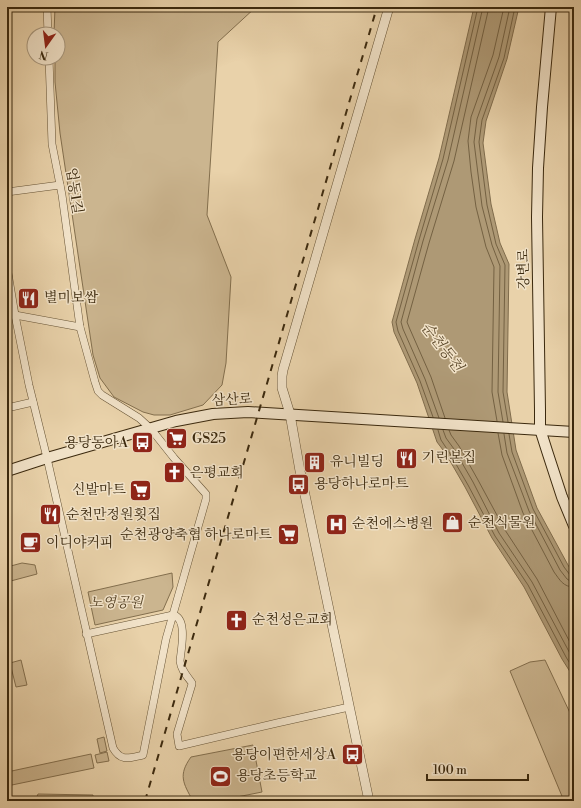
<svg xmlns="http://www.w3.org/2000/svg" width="581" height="808" font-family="'Libre Bodoni','Noto Serif KR',serif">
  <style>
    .green { fill: #cbb58f; stroke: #836f4e }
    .water { fill: #ae9975; stroke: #806c4c }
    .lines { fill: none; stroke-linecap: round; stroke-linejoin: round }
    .shore { stroke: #746142; stroke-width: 1 }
    .minor-casing { stroke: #665335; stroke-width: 8 }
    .tertiary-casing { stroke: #665335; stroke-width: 10 }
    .secondary-casing { stroke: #3b290e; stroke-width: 12 }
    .minor { stroke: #f1e2c8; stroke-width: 7 }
    .tertiary { stroke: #f1e2c8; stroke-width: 9 }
    .secondary { stroke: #f1e2c8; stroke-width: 10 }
    .rail { stroke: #3b290e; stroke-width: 2; stroke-dasharray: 7 7; stroke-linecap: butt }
    .labels { text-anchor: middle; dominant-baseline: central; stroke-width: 3; stroke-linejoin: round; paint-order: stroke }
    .street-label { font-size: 14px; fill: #3b290e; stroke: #f1e2c8 }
    .poi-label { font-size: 14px; fill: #3b290e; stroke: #f1e2c8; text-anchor: start }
    .park-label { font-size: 14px; font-style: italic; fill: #584528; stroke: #f1e2c8 }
    .water-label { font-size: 15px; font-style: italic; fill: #5e4b2d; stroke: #f1e2c8 }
  </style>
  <rect width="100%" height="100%" fill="#e9d2aa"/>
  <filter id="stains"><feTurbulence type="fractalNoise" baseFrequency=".005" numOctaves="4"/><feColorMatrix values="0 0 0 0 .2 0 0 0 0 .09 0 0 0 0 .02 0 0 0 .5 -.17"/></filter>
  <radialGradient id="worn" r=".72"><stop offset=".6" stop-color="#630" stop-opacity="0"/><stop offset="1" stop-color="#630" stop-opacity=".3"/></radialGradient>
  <!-- green -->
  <g class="green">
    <path d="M55,7H256L218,42L207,215L231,277L226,363L222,385L203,405L170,415H154L143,412L114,397L100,378L93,355L60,133L55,82V58H58V34H54Z"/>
    <path d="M22,563L35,565L37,574L7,582V567Z"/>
    <path d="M172,573L173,587L163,610L95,625L88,592Z"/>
    <path d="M21,660L27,685L16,687L10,663Z"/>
    <path d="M545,660L571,715L574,766V801H564L510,671L530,662Z"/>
    <path d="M104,737L107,751L100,753L97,739Z"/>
    <path d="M253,745L262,792L217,801H193C183,783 178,775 191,757Z"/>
    <path d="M107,752L109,761L97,763L95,755Z"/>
    <path d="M91,754L94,768L7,786V772Z"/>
    <path d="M38,794L93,795V801H35Z"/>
  </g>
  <!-- water -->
  <path class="water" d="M474,7H519L507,59L486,121L483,143L491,204L500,243L509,264L507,392L516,450L537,508L568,565L574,575V678L562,659L524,587L492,538L465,487L446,454L437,442L417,383L394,332L392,322L415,239L439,158Z"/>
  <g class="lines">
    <!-- shore -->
    <g class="shore">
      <path d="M433,417L420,381L398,331L396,322L419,240L443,159L478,7"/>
      <path d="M439,418L425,379L403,329L401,322L423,241L448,160L483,7"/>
      <path d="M445,418L431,377L409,327L407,322L429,243L454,161L489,7"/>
      <path d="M497,421L492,392L494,267L486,247L476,207L471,172L468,141L471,117L493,55L504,7"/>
      <path d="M503,422L498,392L500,266L492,245L482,206L474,142L477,119L499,57L510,7"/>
      <path d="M508,422L503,392L505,265L496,244L487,205L479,142L482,120L504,58L515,7"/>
      <path d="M438,430L441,440L449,452L468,485L495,536L528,585L566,657L574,670"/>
      <path d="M443,430L446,438L454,449L473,482L499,533L532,582L574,661"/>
      <path d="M449,430L451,435L459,446L478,480L505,530L537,579L574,650"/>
      <path d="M498,433L502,455L523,513L554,572C560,580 563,587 574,587"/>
      <path d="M504,434L507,453L529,511L560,570L567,579L570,581H574"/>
      <path d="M509,434L512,452L533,509L564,567L570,575L574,576"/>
    </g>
    <defs>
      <g id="minor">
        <path d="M47,7L48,34"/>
        <path d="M7,192L60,185"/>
        <path d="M7,267L15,315L29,385L47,458L113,748C121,762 129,758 143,755L166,639L206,499V494L174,458L151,429L139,418L102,395L98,391L95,382L80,327L62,195L52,144L49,58"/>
        <path d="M7,315H15L80,327"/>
        <path d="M7,408L33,402"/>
        <path d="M86,634L173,615C188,618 181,650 180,661C181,670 187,676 192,683V684L177,734L179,746L277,723L349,707"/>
      </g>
      <path id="tertiary" d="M369,801L300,471L290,414L282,388V376L283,370L389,7"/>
      <g id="secondary">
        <path d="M551,7L542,107L538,168L537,217L540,410V429L547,451L562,497L574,526"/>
        <path d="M7,471L47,458L176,421L213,414L248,412L574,432"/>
      </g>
    </defs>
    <!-- minor casing -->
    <use href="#minor" class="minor-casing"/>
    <!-- tertiary casing -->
    <use href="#tertiary" class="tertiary-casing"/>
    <!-- secondary casing -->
    <use href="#secondary" class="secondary-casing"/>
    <!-- minor -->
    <use href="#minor" class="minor"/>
    <!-- tertiary -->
    <use href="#tertiary" class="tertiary"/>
    <!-- secondary -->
    <use href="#secondary" class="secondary"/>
    <!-- rail -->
    <path class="rail" d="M145,801L377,7"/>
  </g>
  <!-- icons -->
  <defs>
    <symbol id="restaurant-square" viewBox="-11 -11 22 22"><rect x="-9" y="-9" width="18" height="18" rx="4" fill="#8f2418" stroke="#f1e2c8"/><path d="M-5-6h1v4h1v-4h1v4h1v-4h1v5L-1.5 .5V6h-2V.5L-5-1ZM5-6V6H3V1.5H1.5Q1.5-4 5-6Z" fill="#fff"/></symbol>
    <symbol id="supermarket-square" viewBox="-11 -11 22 22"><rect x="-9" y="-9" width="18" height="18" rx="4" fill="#8f2418" stroke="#f1e2c8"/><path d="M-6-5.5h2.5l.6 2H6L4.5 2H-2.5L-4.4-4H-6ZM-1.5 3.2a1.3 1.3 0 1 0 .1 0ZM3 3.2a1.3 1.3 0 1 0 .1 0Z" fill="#fff"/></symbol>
    <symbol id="bus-square" viewBox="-11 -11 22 22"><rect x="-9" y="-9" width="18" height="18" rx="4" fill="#8f2418" stroke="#f1e2c8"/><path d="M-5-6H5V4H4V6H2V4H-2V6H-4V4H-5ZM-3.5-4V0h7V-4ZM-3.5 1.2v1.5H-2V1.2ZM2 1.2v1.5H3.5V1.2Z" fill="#fff"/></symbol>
    <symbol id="building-square" viewBox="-11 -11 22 22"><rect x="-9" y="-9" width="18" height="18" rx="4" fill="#8f2418" stroke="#f1e2c8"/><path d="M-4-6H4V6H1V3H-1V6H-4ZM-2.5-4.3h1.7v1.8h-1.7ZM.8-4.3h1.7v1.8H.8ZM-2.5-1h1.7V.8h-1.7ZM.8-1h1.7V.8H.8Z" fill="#fff"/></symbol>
    <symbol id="church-square" viewBox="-11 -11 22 22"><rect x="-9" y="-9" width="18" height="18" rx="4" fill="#8f2418" stroke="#f1e2c8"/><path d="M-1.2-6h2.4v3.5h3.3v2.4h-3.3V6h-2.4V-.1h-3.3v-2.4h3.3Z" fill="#fff"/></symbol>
    <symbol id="shop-square" viewBox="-11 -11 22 22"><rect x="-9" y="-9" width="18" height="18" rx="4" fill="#8f2418" stroke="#f1e2c8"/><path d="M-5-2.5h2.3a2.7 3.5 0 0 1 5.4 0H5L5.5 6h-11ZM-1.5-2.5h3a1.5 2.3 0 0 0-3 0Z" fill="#fff"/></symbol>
    <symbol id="hospital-square" viewBox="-11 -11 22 22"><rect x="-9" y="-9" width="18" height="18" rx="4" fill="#8f2418" stroke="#f1e2c8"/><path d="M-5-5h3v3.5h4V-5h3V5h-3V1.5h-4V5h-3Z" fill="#fff"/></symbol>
    <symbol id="cafe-square" viewBox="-11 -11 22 22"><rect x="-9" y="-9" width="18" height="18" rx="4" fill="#8f2418" stroke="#f1e2c8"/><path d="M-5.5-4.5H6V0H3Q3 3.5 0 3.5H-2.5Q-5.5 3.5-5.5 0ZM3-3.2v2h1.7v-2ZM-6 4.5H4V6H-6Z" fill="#fff"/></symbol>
    <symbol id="stadium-square" viewBox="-11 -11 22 22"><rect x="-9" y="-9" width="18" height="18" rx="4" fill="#8f2418" stroke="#f1e2c8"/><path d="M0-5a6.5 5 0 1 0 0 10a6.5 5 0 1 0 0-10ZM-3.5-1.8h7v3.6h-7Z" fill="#fff"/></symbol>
  </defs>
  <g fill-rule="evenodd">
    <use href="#restaurant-square" x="16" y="286" width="25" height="25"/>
    <use href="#supermarket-square" x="164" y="426" width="25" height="25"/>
    <use href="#bus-square" x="130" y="430" width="25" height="25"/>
    <use href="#restaurant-square" x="394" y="446" width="25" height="25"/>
    <use href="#building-square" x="302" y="450" width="25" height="25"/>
    <use href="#church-square" x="162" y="460" width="25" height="25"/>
    <use href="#bus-square" x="286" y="472" width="25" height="25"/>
    <use href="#supermarket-square" x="128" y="478" width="25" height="25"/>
    <use href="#restaurant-square" x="38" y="502" width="25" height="25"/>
    <use href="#shop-square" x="440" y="510" width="25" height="25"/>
    <use href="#hospital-square" x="324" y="512" width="25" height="25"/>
    <use href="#supermarket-square" x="276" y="522" width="25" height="25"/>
    <use href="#cafe-square" x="18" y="530" width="25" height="25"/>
    <use href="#church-square" x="224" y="608" width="25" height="25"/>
    <use href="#bus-square" x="340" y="742" width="25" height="25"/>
    <use href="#stadium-square" x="208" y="764" width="25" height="25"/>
  </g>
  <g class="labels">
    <!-- street labels -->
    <g class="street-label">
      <text transform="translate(74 191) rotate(81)">업동1길</text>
      <text transform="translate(524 269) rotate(-91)">강변로</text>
      <text transform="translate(232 400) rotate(-3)">삼산로</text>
    </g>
    <!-- poi labels -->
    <g class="poi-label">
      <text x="44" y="298">별미보쌈</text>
      <text x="192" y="439">GS25</text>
      <text x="128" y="443" text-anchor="end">용당동아A</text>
      <text x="422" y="458">기린본집</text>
      <text x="330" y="462">유니빌딩</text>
      <text x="190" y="473">은평교회</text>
      <text x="314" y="484">용당하나로마트</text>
      <text x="126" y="490" text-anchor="end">신발마트</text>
      <text x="66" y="515">순천만정원횟집</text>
      <text x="468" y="523">순천식물원</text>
      <text x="352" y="524">순천에스병원</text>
      <text x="272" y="535" text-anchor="end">순천광양축협 하나로마트</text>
      <text x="46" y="543">이디야커피</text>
      <text x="252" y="620">순천성은교회</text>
      <text x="336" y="755" text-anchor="end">용당이편한세상A</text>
      <text x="236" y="776">용당초등학교</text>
    </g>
    <!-- park labels -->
    <g class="park-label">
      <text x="116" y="603">노영공원</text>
    </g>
    <!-- water labels -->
    <g class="water-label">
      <text transform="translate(442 347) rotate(52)">순천동천</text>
    </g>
  </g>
  <!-- margin -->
  <rect width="581" height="808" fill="none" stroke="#e9d2aa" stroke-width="24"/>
  <rect x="8" y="8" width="565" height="792" fill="none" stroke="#3b290e" stroke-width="2"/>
  <rect x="12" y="12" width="557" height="784" fill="none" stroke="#3b290e"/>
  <!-- north arrow -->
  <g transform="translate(46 46) rotate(194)"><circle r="19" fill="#f1e2c8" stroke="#a8987e"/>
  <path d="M0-3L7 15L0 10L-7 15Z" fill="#8f2418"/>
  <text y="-6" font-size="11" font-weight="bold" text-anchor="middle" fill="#3b290e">N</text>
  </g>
  <!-- scale -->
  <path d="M427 774v6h101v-6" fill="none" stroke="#3b290e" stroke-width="2"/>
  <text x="433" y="774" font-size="12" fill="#3b290e" stroke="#f1e2c8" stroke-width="3" paint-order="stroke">100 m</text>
  <rect width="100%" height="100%" filter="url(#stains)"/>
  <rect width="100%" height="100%" fill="url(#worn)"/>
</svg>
